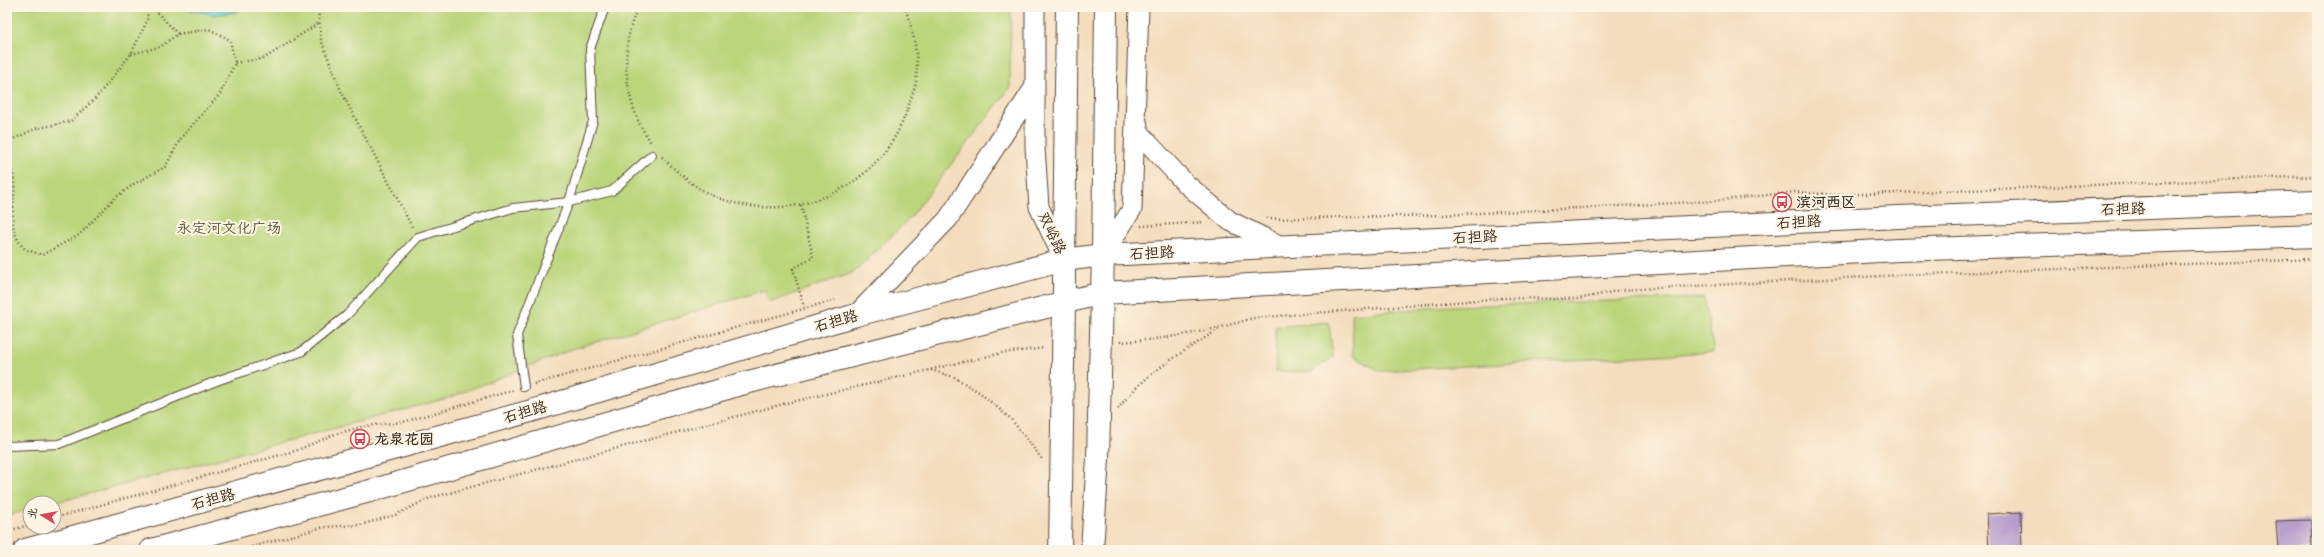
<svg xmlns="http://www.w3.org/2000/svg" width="2324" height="557" font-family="'Shantell Sans','LXGW WenKai TC',sans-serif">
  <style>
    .green { fill: #bad57a; stroke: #7a804c }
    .water { fill: #55c3c9; stroke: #487674 }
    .building { fill: #b79ecd }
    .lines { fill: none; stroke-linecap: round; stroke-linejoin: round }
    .service-casing { stroke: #574536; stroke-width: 10 }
    .tertiary-casing { stroke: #574536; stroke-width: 21 }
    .secondary-casing { stroke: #574536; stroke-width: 24 }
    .primary-casing { stroke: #574536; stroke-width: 24 }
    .trunk-casing { stroke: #574536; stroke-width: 24 }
    .path { stroke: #574536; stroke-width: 2.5; stroke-dasharray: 1 3; stroke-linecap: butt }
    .service { stroke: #fff; stroke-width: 8 }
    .tertiary { stroke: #fff; stroke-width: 19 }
    .secondary { stroke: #fff; stroke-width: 22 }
    .primary { stroke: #fff; stroke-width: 22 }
    .trunk { stroke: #fff; stroke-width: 22 }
    .labels { text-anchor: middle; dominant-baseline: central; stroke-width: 4; stroke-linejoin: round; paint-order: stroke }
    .poi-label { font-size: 15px; font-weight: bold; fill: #3b2a1e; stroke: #fcf5e5; text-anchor: start }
    .street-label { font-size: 15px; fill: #3b2a1e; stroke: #fcf5e5 }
    .park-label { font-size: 15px; fill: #5b5535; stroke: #fcf5e5 }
  </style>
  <rect width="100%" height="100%" fill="#fcf5e5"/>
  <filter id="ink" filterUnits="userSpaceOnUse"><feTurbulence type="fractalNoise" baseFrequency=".025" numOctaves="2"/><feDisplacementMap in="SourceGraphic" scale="8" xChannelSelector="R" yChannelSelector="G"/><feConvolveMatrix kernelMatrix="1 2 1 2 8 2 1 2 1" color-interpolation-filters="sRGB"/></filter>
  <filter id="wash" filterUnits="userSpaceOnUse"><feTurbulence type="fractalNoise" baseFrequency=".012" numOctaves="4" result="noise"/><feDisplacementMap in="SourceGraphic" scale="16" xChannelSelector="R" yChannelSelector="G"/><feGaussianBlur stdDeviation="0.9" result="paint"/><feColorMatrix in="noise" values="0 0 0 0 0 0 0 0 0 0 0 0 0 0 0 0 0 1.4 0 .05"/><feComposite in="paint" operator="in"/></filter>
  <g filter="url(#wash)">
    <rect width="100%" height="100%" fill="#f4ddbe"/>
    <!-- green -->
    <g class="green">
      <path d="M7,7H1011L1010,88L909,219L854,272L769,303L765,290L573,349L448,398L54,503H30V509L7,516Z"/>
      <path d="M1704,298L1714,352L1380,371L1353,356L1352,314L1452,306Z"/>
      <path d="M1329,322L1333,357L1311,372L1276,371L1275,327Z"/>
    </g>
    <!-- water -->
    <path class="water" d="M178,7H242L237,12L214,15Z"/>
    <g id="blocks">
      <!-- building -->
      <g class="building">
        <path d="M2021,512L2022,550H1989L1987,514Z"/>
        <path d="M2311,520L2312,550H2278L2276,521Z"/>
      </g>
    </g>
  </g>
  <g filter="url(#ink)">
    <use href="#blocks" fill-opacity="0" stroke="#574536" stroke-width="1"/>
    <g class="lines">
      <defs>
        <g id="service">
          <path d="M524,387L517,335L569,202L593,121L590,49L605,7"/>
          <path d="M7,446L59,444L219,380L301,352L347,315L418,237L513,208L569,202L612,191L652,155"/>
        </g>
        <g id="tertiary">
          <path d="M1035,7V147L1039,207L1064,260"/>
          <path d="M1137,121L1139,133L1185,183L1230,221L1281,246"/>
          <path d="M1103,255L1132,209L1139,7"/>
          <path d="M856,315L948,219L1034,88"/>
        </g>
        <g id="secondary">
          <path d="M1060,550L1064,301"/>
          <path d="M1092,550L1098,458L1102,293"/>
        </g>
        <g id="primary">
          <path d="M1064,260V301"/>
          <path d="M1102,293L1103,255"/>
          <path d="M25,550L531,411L856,315L1064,260L1103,255L1898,217L2317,202"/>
          <path d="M151,550L370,491L745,383L1102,293L1899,250L2317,236"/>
        </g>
        <g id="trunk">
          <path d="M1103,255L1106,7"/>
          <path d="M1064,260L1067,7"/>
        </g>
      </defs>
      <!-- service casing -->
      <use href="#service" class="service-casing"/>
      <!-- tertiary casing -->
      <use href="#tertiary" class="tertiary-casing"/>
      <!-- secondary casing -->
      <use href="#secondary" class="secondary-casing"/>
      <!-- primary casing -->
      <use href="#primary" class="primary-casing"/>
      <!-- trunk casing -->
      <use href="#trunk" class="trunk-casing"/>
      <!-- path -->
      <g class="path">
        <path d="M152,7L178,34"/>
        <path d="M318,7L321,40L341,91L412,227"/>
        <path d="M638,7C622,40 623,86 638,120C641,128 647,136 652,144"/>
        <path d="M235,63L265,58L319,23"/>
        <path d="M7,142L35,129L71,121L95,99L131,54L147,21L148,7"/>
        <path d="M662,157C679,174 698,191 721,199C800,226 885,185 909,104C911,97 915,89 916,81C919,55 913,31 905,7"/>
        <path d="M7,160C25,186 0,223 24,248C28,251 37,253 42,255L79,235L115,198L134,184L165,167L181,138L220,94L235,63L230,40L209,29L178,34L160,47L131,54"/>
        <path d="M801,205L813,257L793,269L804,307"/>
        <path d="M1267,219L1442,215L1714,201L1795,192L1835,195L1896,193L2317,176"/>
        <path d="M1141,226L1204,222"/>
        <path d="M1120,342C1166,339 1209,332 1253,318L1505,298L1579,299L1621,290L1901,275L2317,259"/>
        <path d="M931,370L954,377L979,392L1011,419L1042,459"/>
        <path d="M534,384L835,300"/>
        <path d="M1118,409C1143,374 1183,352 1219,329"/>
        <path d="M54,518L298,450L335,434L365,426L403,422L514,390"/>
        <path d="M7,531L30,525"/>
        <path d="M240,550L324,527L360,525L395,515L430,498L783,404L1002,353L1045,348"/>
      </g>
      <!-- service -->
      <use href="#service" class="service"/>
      <!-- tertiary -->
      <use href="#tertiary" class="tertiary"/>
      <!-- secondary -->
      <use href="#secondary" class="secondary"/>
      <!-- primary -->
      <use href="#primary" class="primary"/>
      <!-- trunk -->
      <use href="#trunk" class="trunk"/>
    </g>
  </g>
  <!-- icons -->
  <defs>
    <symbol id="bus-ring" viewBox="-11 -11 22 22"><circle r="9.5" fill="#fcf5e5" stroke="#d1495b" stroke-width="1.5"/><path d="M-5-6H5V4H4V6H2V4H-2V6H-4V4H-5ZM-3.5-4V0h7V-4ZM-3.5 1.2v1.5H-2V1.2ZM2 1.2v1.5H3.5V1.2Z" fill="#d1495b"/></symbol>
  </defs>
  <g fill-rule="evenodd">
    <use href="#bus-ring" x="1771" y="191" width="22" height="22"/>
    <use href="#bus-ring" x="349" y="428" width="22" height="22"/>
  </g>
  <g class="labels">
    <!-- poi labels -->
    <g class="poi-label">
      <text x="1796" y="202">滨河西区</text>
      <text x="374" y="439">龙泉花园</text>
    </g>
    <!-- street labels -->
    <g class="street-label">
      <text transform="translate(2123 209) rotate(-2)">石担路</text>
      <text transform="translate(1799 222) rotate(-3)">石担路</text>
      <text transform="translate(1052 233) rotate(64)">双峪路</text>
      <text transform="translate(1475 237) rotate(-3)">石担路</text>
      <text transform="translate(1152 253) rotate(-3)">石担路</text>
      <text transform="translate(836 321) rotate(-16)">石担路</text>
      <text transform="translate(525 412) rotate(-16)">石担路</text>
      <text transform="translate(213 499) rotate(-15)">石担路</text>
    </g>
    <!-- park labels -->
    <g class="park-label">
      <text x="229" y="228">永定河文化广场</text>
    </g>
  </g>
  <!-- margin -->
  <rect width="2324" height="557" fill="none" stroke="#fcf5e5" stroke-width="24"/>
  <!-- north arrow -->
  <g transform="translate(42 515) rotate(281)"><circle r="19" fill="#fcf5e5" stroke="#afa495"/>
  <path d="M0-3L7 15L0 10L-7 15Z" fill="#d1495b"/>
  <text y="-6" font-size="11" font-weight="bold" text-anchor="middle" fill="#3b2a1e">北</text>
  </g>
</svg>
